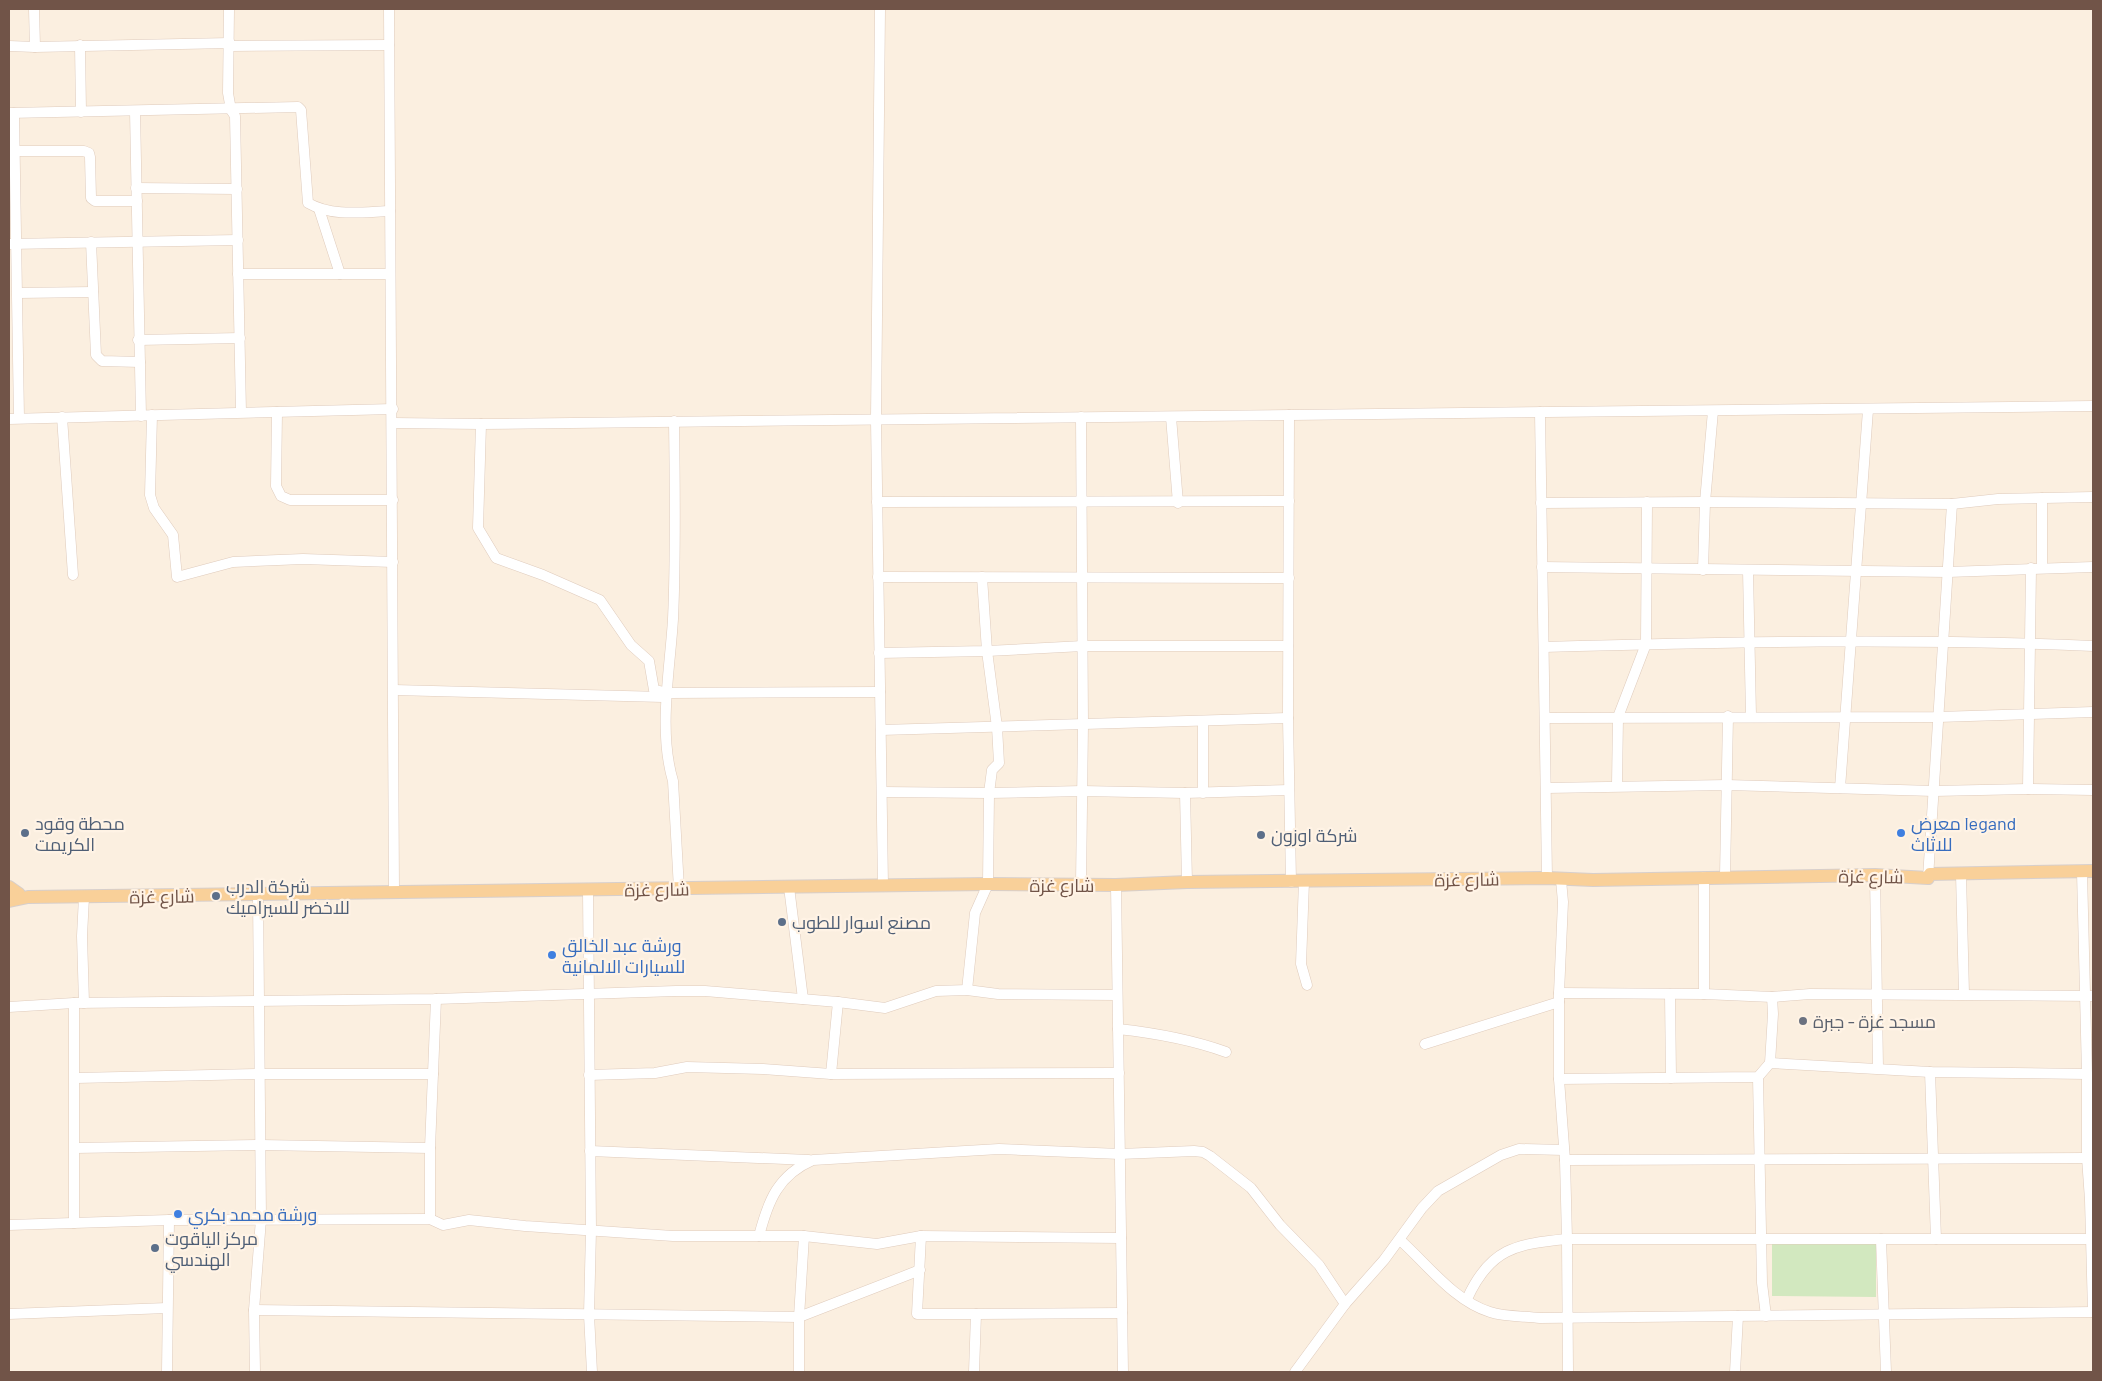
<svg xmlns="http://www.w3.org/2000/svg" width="2102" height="1381" font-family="Barlow,Cairo,sans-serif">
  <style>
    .green { fill: #d2e8bf }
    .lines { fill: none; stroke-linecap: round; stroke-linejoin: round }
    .minor-casing { stroke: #dfcbbc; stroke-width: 11 }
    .major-casing { stroke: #d7cfcc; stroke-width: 14 }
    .minor { stroke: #fff; stroke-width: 10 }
    .major { stroke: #f9d099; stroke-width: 12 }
    .service-dot { fill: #5c6f8a; stroke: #fff3e5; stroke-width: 2 }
    .shop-dot { fill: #3f7fe0; stroke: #fff3e5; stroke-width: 2 }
    .worship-dot { fill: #6b7280; stroke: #fff3e5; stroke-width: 2 }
    .labels { text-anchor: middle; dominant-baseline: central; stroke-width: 4.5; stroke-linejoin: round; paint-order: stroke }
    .service-label { font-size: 18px; fill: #4e5e75; stroke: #fff3e5; text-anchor: start }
    .shop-label { font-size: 18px; fill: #366cbe; stroke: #fff3e5; text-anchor: start }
    .street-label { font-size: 18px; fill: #715448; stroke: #fff3e5 }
    .worship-label { font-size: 18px; fill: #5b616d; stroke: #fff3e5; text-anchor: start }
  </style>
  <rect width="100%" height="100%" fill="#fbefe0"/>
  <!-- green -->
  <path class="green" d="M1772,1241L1876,1242V1297L1772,1296Z"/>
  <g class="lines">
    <defs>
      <g id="minor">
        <path d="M34,9L35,47"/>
        <path d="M229,9L228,93L231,110L235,116L241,412"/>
        <path d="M389,9L394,892"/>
        <path d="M880,9L876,420L883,886"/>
        <path d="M80,45L81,112"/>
        <path d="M9,46L35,47L230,43"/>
        <path d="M230,46L389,45"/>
        <path d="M135,111L141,416"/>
        <path d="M9,113L298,107L301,110L308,203C332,217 363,212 390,211"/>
        <path d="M14,113L19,418"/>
        <path d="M15,151H84L89,153L90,157L91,198L95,201H137"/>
        <path d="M136,188L237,189"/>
        <path d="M319,209L340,274"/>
        <path d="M91,242L96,355L102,361L140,362"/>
        <path d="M9,244L238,240"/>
        <path d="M238,274H390"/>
        <path d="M18,293L93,292"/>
        <path d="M138,340L240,338"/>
        <path d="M277,412L276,486L281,496L290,500H393"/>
        <path d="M1540,412L1547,878"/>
        <path d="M152,415L150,495L154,508L173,535L177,577L233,562L303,559L393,562"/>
        <path d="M1289,415L1288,718L1291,882"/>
        <path d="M62,417L73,575"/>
        <path d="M1171,417L1178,503"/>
        <path d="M9,419L393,409"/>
        <path d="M674,421C675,487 676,553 673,619C670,670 658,731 673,781L679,889"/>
        <path d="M393,423L481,424L2093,406"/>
        <path d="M481,424L478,528L496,558L543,575L600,600L631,645L649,661L654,690L668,693L880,692"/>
        <path d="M877,502L1289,501"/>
        <path d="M1541,503L1705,502L1952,504L1998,499L2093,497"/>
        <path d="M1542,567L1948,572L2093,567"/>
        <path d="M2042,568V498"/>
        <path d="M1703,570L1705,502L1713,411"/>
        <path d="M1748,570L1751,716"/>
        <path d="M878,577L1289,578"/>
        <path d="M1544,647C1727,642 1910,638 2093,646"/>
        <path d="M879,653L987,651L1083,646H1288"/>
        <path d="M394,690L663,697"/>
        <path d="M1545,718L1938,717L2093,712"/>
        <path d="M881,730L1288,718"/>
        <path d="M1617,785L1618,717L1646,644L1647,502"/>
        <path d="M1546,788L1727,785L1934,791L2028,789L2093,790"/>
        <path d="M1840,788L1868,410"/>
        <path d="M2028,789L2031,568"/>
        <path d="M882,792L989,793L1082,791L1185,793L1289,790"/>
        <path d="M1185,793L1187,882"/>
        <path d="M1203,793V721"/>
        <path d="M2082,872L2087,1074V1158L2090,1200L2093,1312"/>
        <path d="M1961,874L1964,994"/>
        <path d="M1875,875L1878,1068"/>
        <path d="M1725,876L1728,716"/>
        <path d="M1704,877V994"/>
        <path d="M1928,878L1952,504"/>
        <path d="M1561,880L1563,902L1559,993V1079L1565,1160L1567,1239L1568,1372"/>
        <path d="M1304,881L1301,964L1307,985"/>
        <path d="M1081,885L1083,724L1081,417"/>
        <path d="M1116,885L1123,1372"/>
        <path d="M789,887L803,999"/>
        <path d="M588,890L591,1230L589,1315L592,1372"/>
        <path d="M967,990L975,913L988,884L989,793L992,770L999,763L997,727L987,651L982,577"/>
        <path d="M1559,993L1704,994L1772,997L1810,994L2093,996"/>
        <path d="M1670,994L1671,1078"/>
        <path d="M74,1003V1223"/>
        <path d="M84,1003L82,936L84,897"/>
        <path d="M9,1007L74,1003L436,999L676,991H705L838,1002L885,1008L936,991L967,990L998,994L1117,995"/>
        <path d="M1118,1029C1155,1033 1190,1039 1226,1052"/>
        <path d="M1425,1044L1559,1002"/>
        <path d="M1770,1063L1773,1014L1772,997"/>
        <path d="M1930,1072L1936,1239"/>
        <path d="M831,1074L838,1002"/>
        <path d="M589,1075L655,1073L687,1067L763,1069L831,1074L1119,1073"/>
        <path d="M1758,1077L1762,1283L1766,1316"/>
        <path d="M76,1078L261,1074H433"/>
        <path d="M1559,1079L1758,1077L1770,1063L1930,1072L2087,1074"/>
        <path d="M75,1148L261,1145L430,1148"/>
        <path d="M590,1151L809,1160"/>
        <path d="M1565,1160L2087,1158"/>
        <path d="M430,1219V1148L436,999"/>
        <path d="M9,1225L169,1220L430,1219L443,1225L469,1220L525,1226L673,1236H804L799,1317V1372"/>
        <path d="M759,1236C768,1201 778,1175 813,1160L999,1149L1120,1154L1194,1151L1203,1152L1210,1156L1251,1188L1280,1225L1319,1265L1345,1304"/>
        <path d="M804,1236L877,1244L921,1236"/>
        <path d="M1881,1239L1886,1372"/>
        <path d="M1400,1240C1427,1264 1454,1301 1490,1312C1505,1317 1524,1316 1540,1318L2093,1312"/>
        <path d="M1467,1299C1490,1248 1516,1244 1567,1239H2091"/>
        <path d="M254,1310L799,1317L920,1270"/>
        <path d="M9,1314L167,1308"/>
        <path d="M976,1314L1122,1313"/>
        <path d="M167,1372L169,1220"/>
        <path d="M255,1372L254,1310L261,1219L258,895"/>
        <path d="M974,1372L976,1314H917L921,1236L1121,1238"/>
        <path d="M1295,1372L1345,1304L1384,1260L1422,1208L1438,1191L1501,1155L1519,1149L1564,1150"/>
        <path d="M1735,1372L1738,1316"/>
      </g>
      <g id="major">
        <path d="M9,887L19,894"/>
        <path d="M9,901L28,897L988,884L1116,885L1187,882L1547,878L1593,880L1875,875L1928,878L1930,874L2093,871"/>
      </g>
    </defs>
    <!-- minor casing -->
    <use href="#minor" class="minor-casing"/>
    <!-- major casing -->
    <use href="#major" class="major-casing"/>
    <!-- minor -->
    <use href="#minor" class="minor"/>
    <!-- major -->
    <use href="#major" class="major"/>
  </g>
  <!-- markers -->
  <g class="service-dot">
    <circle cx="25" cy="833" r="5"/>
    <circle cx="1261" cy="835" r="5"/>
    <circle cx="216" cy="896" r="5"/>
    <circle cx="782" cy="922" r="5"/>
    <circle cx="155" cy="1248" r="5"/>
  </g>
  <g class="shop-dot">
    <circle cx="1901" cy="833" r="5"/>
    <circle cx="552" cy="955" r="5"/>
    <circle cx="178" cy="1214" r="5"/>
  </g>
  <circle class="worship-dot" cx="1803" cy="1021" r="5"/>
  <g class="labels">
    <!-- service labels -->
    <g class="service-label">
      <text x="35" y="823">محطة وقود<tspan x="35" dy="21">الكريمت</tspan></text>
      <text x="1271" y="835">شركة اوزون</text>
      <text x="226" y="886">شركة الدرب<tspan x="226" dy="21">للاخضر للسيراميك</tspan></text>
      <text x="792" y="922">مصنع اسوار للطوب</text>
      <text x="165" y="1238">مركز الياقوت<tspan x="165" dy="21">الهندسي</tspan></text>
    </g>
    <!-- shop labels -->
    <g class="shop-label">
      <text x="1911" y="823">معرض legand<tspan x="1911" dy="21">للاثاث</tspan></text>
      <text x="562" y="945">ورشة عبد الخالق<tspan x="562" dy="21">للسيارات الالمانية</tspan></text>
      <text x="188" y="1214">ورشة محمد بكري</text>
    </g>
    <!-- street labels -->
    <g class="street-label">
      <text transform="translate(1871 876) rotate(1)">شارع غزة</text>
      <text transform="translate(1467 879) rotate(-1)">شارع غزة</text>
      <text x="1062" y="885">شارع غزة</text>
      <text transform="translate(657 889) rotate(-1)">شارع غزة</text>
      <text transform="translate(162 896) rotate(-1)">شارع غزة</text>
    </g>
    <!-- worship labels -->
    <g class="worship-label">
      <text x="1813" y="1021">مسجد غزة - جبرة</text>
    </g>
  </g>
  <!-- border -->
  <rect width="2102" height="1381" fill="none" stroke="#715448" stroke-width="20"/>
</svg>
